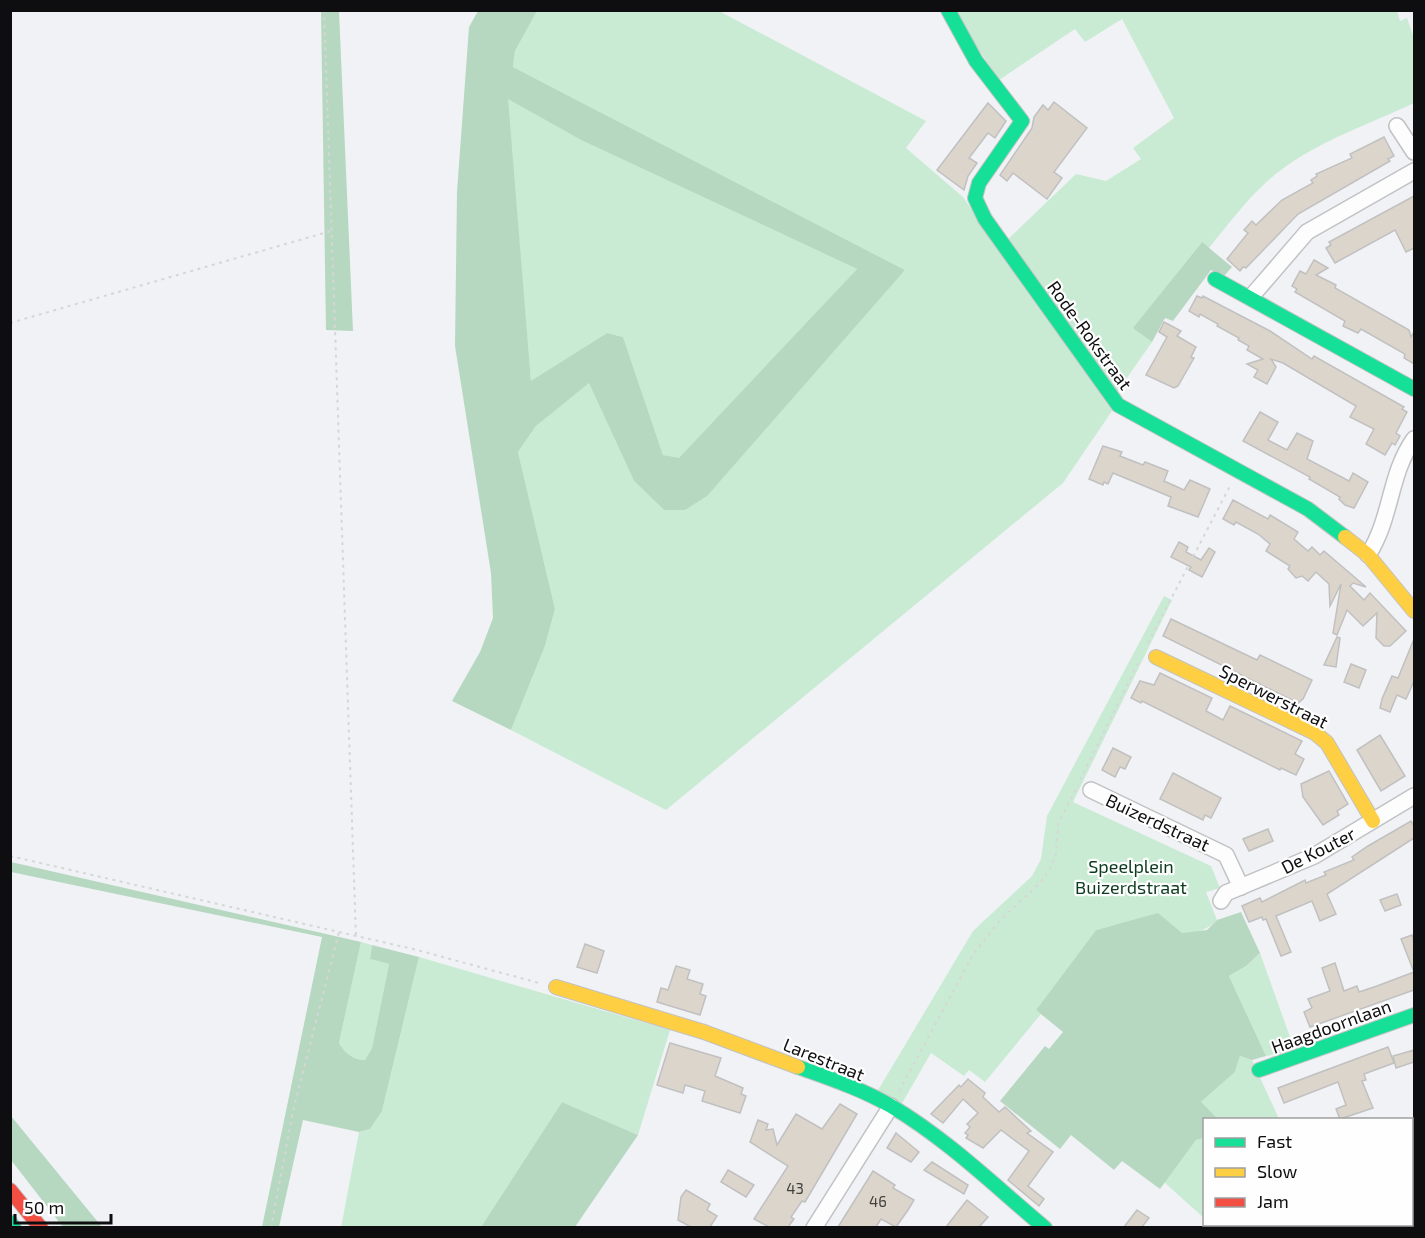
<svg xmlns="http://www.w3.org/2000/svg" width="1425" height="1238" font-family="'Exo 2',sans-serif">
  <style>
    .green { fill: #c9ebd4 }
    .forest { fill: #b6d8c1; fill-rule: evenodd }
    .building { fill: #dcd5cb; stroke: #c1c0c1; stroke-width: 1.5 }
    .lines { fill: none; stroke-linecap: round; stroke-linejoin: round }
    .street-casing { stroke: #c1c2c4; stroke-width: 18 }
    .fast-casing { stroke: #c1c2c4; stroke-width: 16 }
    .slow-casing { stroke: #c1c2c4; stroke-width: 16 }
    .jam-casing { stroke: #c1c2c4; stroke-width: 16 }
    .path { stroke: #d6d6d7; stroke-width: 2; stroke-dasharray: 3 4.5; stroke-linecap: butt }
    .street { stroke: #fdfdfe; stroke-width: 15 }
    .fast { stroke: #16e098; stroke-width: 14 }
    .slow { stroke: #ffcf43; stroke-width: 14 }
    .jam { stroke: #f24e42; stroke-width: 14 }
    .labels { text-anchor: middle; dominant-baseline: central; stroke-width: 4.5; stroke-linejoin: round; paint-order: stroke }
    .number-label { font-size: 15px; fill: #42403f }
    .street-label { font-size: 18px; fill: #0e0e10; stroke: #fefefe }
    .park-label { font-size: 18px; fill: #0b3a1e; stroke: #fefefe }
  </style>
  <rect width="100%" height="100%" fill="#f1f2f5"/>
  <!-- green -->
  <g class="green">
    <path d="M537,11H719L926,121L906,148L963,197L1112,411L1063,483L666,810L511,730L545,646L555,609L518,452L536,426L589,382L634,481L664,510L905,270L513,67L515,51Z"/>
    <path d="M953,11H1397L1400,21L1407,18L1414,38V103C1372,123 1324,139 1285,167C1255,188 1232,220 1209,248L1201,243L1134,328L1152,342L1117,392L1006,241L1076,174L1106,181L1141,159L1133,148L1174,118L1122,19L1085,42L1075,29L999,80Z"/>
    <path d="M507,98L581,140L857,269L679,459L663,455L623,337L607,333L531,382Z"/>
    <path d="M1164,596L1172,600L1073,802L1211,866L1220,888L1206,892L1217,920C1191,947 1151,923 1119,925C1111,925 1103,928 1096,930L1036,1010L1041,1014L985,1082L969,1070L964,1076L931,1053L901,1105L877,1092L973,931L1032,876L1041,859L1047,816Z"/>
    <path d="M361,942L372,945L370,959L389,964L372,1048L365,1060C353,1060 345,1053 339,1043Z"/>
    <path d="M1260,953L1295,1051L1266,1056L1229,976L1246,966Z"/>
    <path d="M419,957L670,1030L638,1135L562,1102L481,1227L341,1228L359,1132L370,1129L382,1111Z"/>
    <path d="M1240,1056L1252,1060L1279,1119H1218L1200,1103L1235,1072Z"/>
    <path d="M1204,1138V1218L1164,1182L1196,1140Z"/>
  </g>
  <!-- forest -->
  <g class="forest">
    <path d="M321,11H339L353,331L326,330Z"/>
    <path d="M478,11H537L515,51L513,67L905,270L707,496L685,510H664L634,481L589,383L536,426L518,452L555,609L545,646L511,730L452,701L480,652L493,618L491,573L455,346L457,192L469,27ZM508,99L581,140L857,269L679,458L663,455L623,337L607,333L531,381Z"/>
    <path d="M1202,242L1232,267L1223,277L1211,270L1173,321L1165,318L1152,342L1133,328Z"/>
    <path d="M11,862L361,942L339,1043C345,1053 353,1060 365,1060L372,1048L389,964L370,959L372,945L419,957L382,1111L370,1129L359,1132L303,1120L279,1227H262L322,937L11,872Z"/>
    <path d="M1241,912L1260,953L1246,966L1229,976L1266,1056L1252,1060L1240,1056L1235,1072L1201,1102L1218,1119L1204,1120V1138L1196,1140L1160,1189L1122,1161L1114,1170L1071,1135L1060,1149L1000,1101L1045,1046L1049,1049L1063,1032L1036,1010L1096,930L1158,913L1182,933L1207,930L1217,920Z"/>
    <path d="M562,1102L638,1135L575,1227H481Z"/>
    <path d="M11,1116L102,1227H63L11,1160Z"/>
  </g>
  <!-- building -->
  <g class="building">
    <path d="M1054,102L1087,128L1054,172L1062,178L1047,199L1013,173L1007,181L1000,175L1032,128L1034,117L1043,105L1048,110Z"/>
    <path d="M988,103L1006,121L995,138L988,133L969,158L977,163L968,176L964,190L937,170Z"/>
    <path d="M1384,137L1394,156L1388,159L1390,161L1298,214L1246,268L1243,267L1240,271L1227,259L1248,233L1244,230L1252,221L1256,225L1282,200L1313,183L1311,180L1317,176L1316,174L1352,158L1350,154Z"/>
    <path d="M1414,196V248L1406,252L1395,230L1335,263L1326,248L1331,245L1329,242Z"/>
    <path d="M1314,260L1328,268L1316,275L1336,285L1335,288L1409,330L1411,337L1414,332V364L1404,358L1405,354L1361,329L1358,333L1343,326L1345,321L1295,292L1297,289L1292,286L1300,271L1306,274Z"/>
    <path d="M1197,296L1202,298L1203,296L1270,331L1312,359L1314,356L1404,407L1402,409L1407,412L1396,433L1400,436L1395,445L1392,443L1385,455L1366,444L1374,429L1350,417L1356,406L1283,363L1271,359L1276,367L1267,384L1254,377L1258,370L1247,364L1263,359L1247,350L1249,346L1238,340L1239,338L1217,326L1218,324L1200,314L1199,317L1189,311Z"/>
    <path d="M1164,322L1181,331L1177,336L1196,347L1191,357L1194,358L1178,386L1174,388L1146,375L1167,337L1159,332Z"/>
    <path d="M1260,412L1278,422L1268,440L1287,450L1297,433L1313,441L1307,459L1349,481L1353,473L1368,482L1354,508L1345,505L1339,499L1340,497L1309,479L1310,477L1243,441Z"/>
    <path d="M1103,446L1122,452L1120,456L1143,465L1145,462L1168,471L1164,481L1184,490L1190,480L1210,489L1198,517L1168,506L1171,497L1113,473L1108,484L1104,482L1103,485L1089,479Z"/>
    <path d="M1233,500L1268,519L1270,515L1298,532L1294,539L1308,551L1312,547L1320,555L1324,551L1366,587L1353,583L1350,586L1364,600L1370,593L1406,631L1390,646H1384L1376,638L1377,613L1363,626L1347,610L1337,635L1333,633L1341,584L1330,606L1329,584L1316,572L1308,581L1302,576L1296,578L1288,569L1290,566L1266,551L1270,544L1258,534L1236,522L1234,525L1223,519Z"/>
    <path d="M1179,542L1188,547L1186,552L1201,560L1209,548L1215,552L1202,577L1189,570L1191,567L1171,557Z"/>
    <path d="M1171,619L1257,660L1260,655L1312,680L1303,699L1298,703L1163,636Z"/>
    <path d="M1337,637L1340,638L1336,667L1324,665Z"/>
    <path d="M1414,639V681L1406,699L1397,695L1390,712L1380,708L1382,699L1392,676L1398,678Z"/>
    <path d="M1351,664L1366,670L1359,688L1344,682Z"/>
    <path d="M1160,673L1212,698L1206,711L1223,720L1230,706L1302,741L1295,754L1304,759L1296,775L1281,768L1280,770L1142,701L1141,703L1131,698L1140,681L1154,685Z"/>
    <path d="M1380,735L1405,776L1381,791L1357,750Z"/>
    <path d="M1113,748L1131,757L1125,769L1120,767L1115,777L1102,770Z"/>
    <path d="M1329,771L1348,804L1337,811L1339,815L1323,825L1303,797L1301,784Z"/>
    <path d="M1173,773L1221,798L1211,818L1205,815L1203,820L1160,799Z"/>
    <path d="M1411,821L1414,826V838L1327,894L1336,914L1320,921L1312,901L1276,916L1291,952L1281,956L1266,919L1263,920L1262,917L1249,922L1242,906L1260,898L1262,902L1305,880L1306,883L1326,875L1324,872L1354,860L1352,857L1368,846Z"/>
    <path d="M1268,829L1273,841L1249,851L1243,839Z"/>
    <path d="M1397,894L1401,905L1385,911L1380,900Z"/>
    <path d="M1412,935L1414,941V990L1310,1027L1304,1012L1312,1008L1308,999L1330,991L1322,968L1335,963L1344,991L1357,986L1359,992L1377,986L1414,972L1401,939Z"/>
    <path d="M585,944L604,951L597,973L577,967Z"/>
    <path d="M676,966L690,970L687,979L703,984L700,994L706,996L700,1015L657,1002L661,988L668,990Z"/>
    <path d="M670,1043L721,1058L715,1076L743,1088L741,1094L746,1096L740,1113L702,1101L705,1091L685,1085L683,1093L657,1085Z"/>
    <path d="M1388,1047L1394,1063L1364,1074L1366,1080L1362,1081L1373,1108L1340,1119L1336,1109L1346,1105L1338,1082L1284,1103L1278,1088Z"/>
    <path d="M1414,1050V1062L1396,1068L1393,1056Z"/>
    <path d="M968,1079L985,1093L983,1097L999,1112L1005,1107L1031,1131L1027,1133L1053,1152L1028,1186L1044,1199L1039,1206L1008,1180L1029,1151L1001,1130L983,1148L966,1138L968,1135L965,1133L970,1127L967,1124L978,1113L963,1099L943,1123L931,1114L959,1085L961,1087Z"/>
    <path d="M840,1104L857,1114L805,1202L802,1201L791,1217L794,1219L788,1227H769L754,1219L788,1166L750,1142L758,1120L768,1124L766,1130L773,1129L777,1145L796,1114L822,1129Z"/>
    <path d="M896,1133L919,1152L911,1162L887,1148Z"/>
    <path d="M932,1162L968,1185L964,1194L924,1170Z"/>
    <path d="M728,1170L754,1185L746,1197L721,1182Z"/>
    <path d="M873,1171L895,1185L893,1188L914,1200L908,1210L896,1227L881,1219L876,1227H838Z"/>
    <path d="M686,1190L710,1204L707,1210L717,1216L710,1227H691L678,1220L681,1197Z"/>
    <path d="M967,1200L988,1217L979,1227H946Z"/>
    <path d="M1137,1210L1149,1218L1142,1227H1124Z"/>
  </g>
  <g class="lines">
    <defs>
      <g id="street">
        <path d="M1397,126L1414,152"/>
        <path d="M1251,297L1307,232L1414,171"/>
        <path d="M1368,555C1392,518 1389,474 1414,439"/>
        <path d="M1091,790L1226,855L1241,887"/>
        <path d="M1221,901L1226,893L1314,856L1414,796"/>
        <path d="M814,1228L891,1106"/>
        <path d="M1405,1228L1410,1224"/>
      </g>
      <g id="fast">
        <path d="M948,10L976,61L1022,121L979,183L975,198L985,219L1118,405L1308,509L1345,537"/>
        <path d="M1215,279L1414,389"/>
        <path d="M798,1067C829,1078 862,1089 891,1106C947,1139 996,1187 1045,1228"/>
        <path d="M1259,1070L1414,1015"/>
        <path d="M10,1222L14,1228"/>
      </g>
      <g id="slow">
        <path d="M1345,537L1368,555L1414,611"/>
        <path d="M1156,657L1315,733L1327,743L1373,821"/>
        <path d="M556,987L704,1032L798,1067"/>
      </g>
      <path id="jam" d="M10,1190L41,1228"/>
    </defs>
    <!-- street casing -->
    <use href="#street" class="street-casing"/>
    <!-- fast casing -->
    <use href="#fast" class="fast-casing"/>
    <!-- slow casing -->
    <use href="#slow" class="slow-casing"/>
    <!-- jam casing -->
    <use href="#jam" class="jam-casing"/>
    <!-- path -->
    <g class="path">
      <path d="M324,10L356,937"/>
      <path d="M10,323L331,231"/>
      <path d="M1148,643L1230,486"/>
      <path d="M1080,780L1140,659"/>
      <path d="M10,856L417,950L539,983"/>
      <path d="M899,1091L974,953L1001,919L1040,883L1050,869L1056,854L1058,824L1078,785"/>
      <path d="M271,1228L293,1111L339,932"/>
    </g>
    <!-- street -->
    <use href="#street" class="street"/>
    <!-- fast -->
    <use href="#fast" class="fast"/>
    <!-- slow -->
    <use href="#slow" class="slow"/>
    <!-- jam -->
    <use href="#jam" class="jam"/>
  </g>
  <g class="labels">
    <!-- number labels -->
    <g class="number-label">
      <text x="795" y="1188">43</text>
      <text x="878" y="1201">46</text>
    </g>
    <!-- street labels -->
    <g class="street-label">
      <text transform="translate(1090 335) rotate(54)">Rode-Rokstraat</text>
      <text transform="translate(1274 696) rotate(27)">Sperwerstraat</text>
      <text transform="translate(1158 822) rotate(25)">Buizerdstraat</text>
      <text transform="translate(1318 850) rotate(-27)">De Kouter</text>
      <text transform="translate(1331 1026) rotate(-20)">Haagdoornlaan</text>
      <text transform="translate(824 1059) rotate(22)">Larestraat</text>
    </g>
    <!-- park labels -->
    <g class="park-label">
      <text x="1131" y="866">Speelplein<tspan x="1131" dy="21">Buizerdstraat</tspan></text>
    </g>
  </g>
  <!-- border -->
  <rect width="1425" height="1238" fill="none" stroke="#0e0e10" stroke-width="24"/>
  <!-- legend -->
  <rect x="1203" y="1118" width="210" height="108" fill="#fefefe" stroke="#9e9e9f" stroke-width="1.5"/>
  <rect x="1215" y="1138" width="30" height="9" fill="#16e098" stroke="#9e9e9f" stroke-width="1.5"/>
  <text x="1257" y="1148" font-size="18" fill="#0e0e10">Fast</text>
  <rect x="1215" y="1168" width="30" height="9" fill="#ffcf43" stroke="#9e9e9f" stroke-width="1.5"/>
  <text x="1257" y="1178" font-size="18" fill="#0e0e10">Slow</text>
  <rect x="1215" y="1198" width="30" height="9" fill="#f24e42" stroke="#9e9e9f" stroke-width="1.5"/>
  <text x="1257" y="1208" font-size="18" fill="#0e0e10">Jam</text>
  <!-- scale -->
  <path d="M15 1214v9h96v-9" fill="none" stroke="#0e0e10" stroke-width="3"/>
  <text x="24" y="1214" font-size="18" fill="#0e0e10" stroke="#fefefe" stroke-width="4.5" paint-order="stroke">50 m</text>
</svg>
